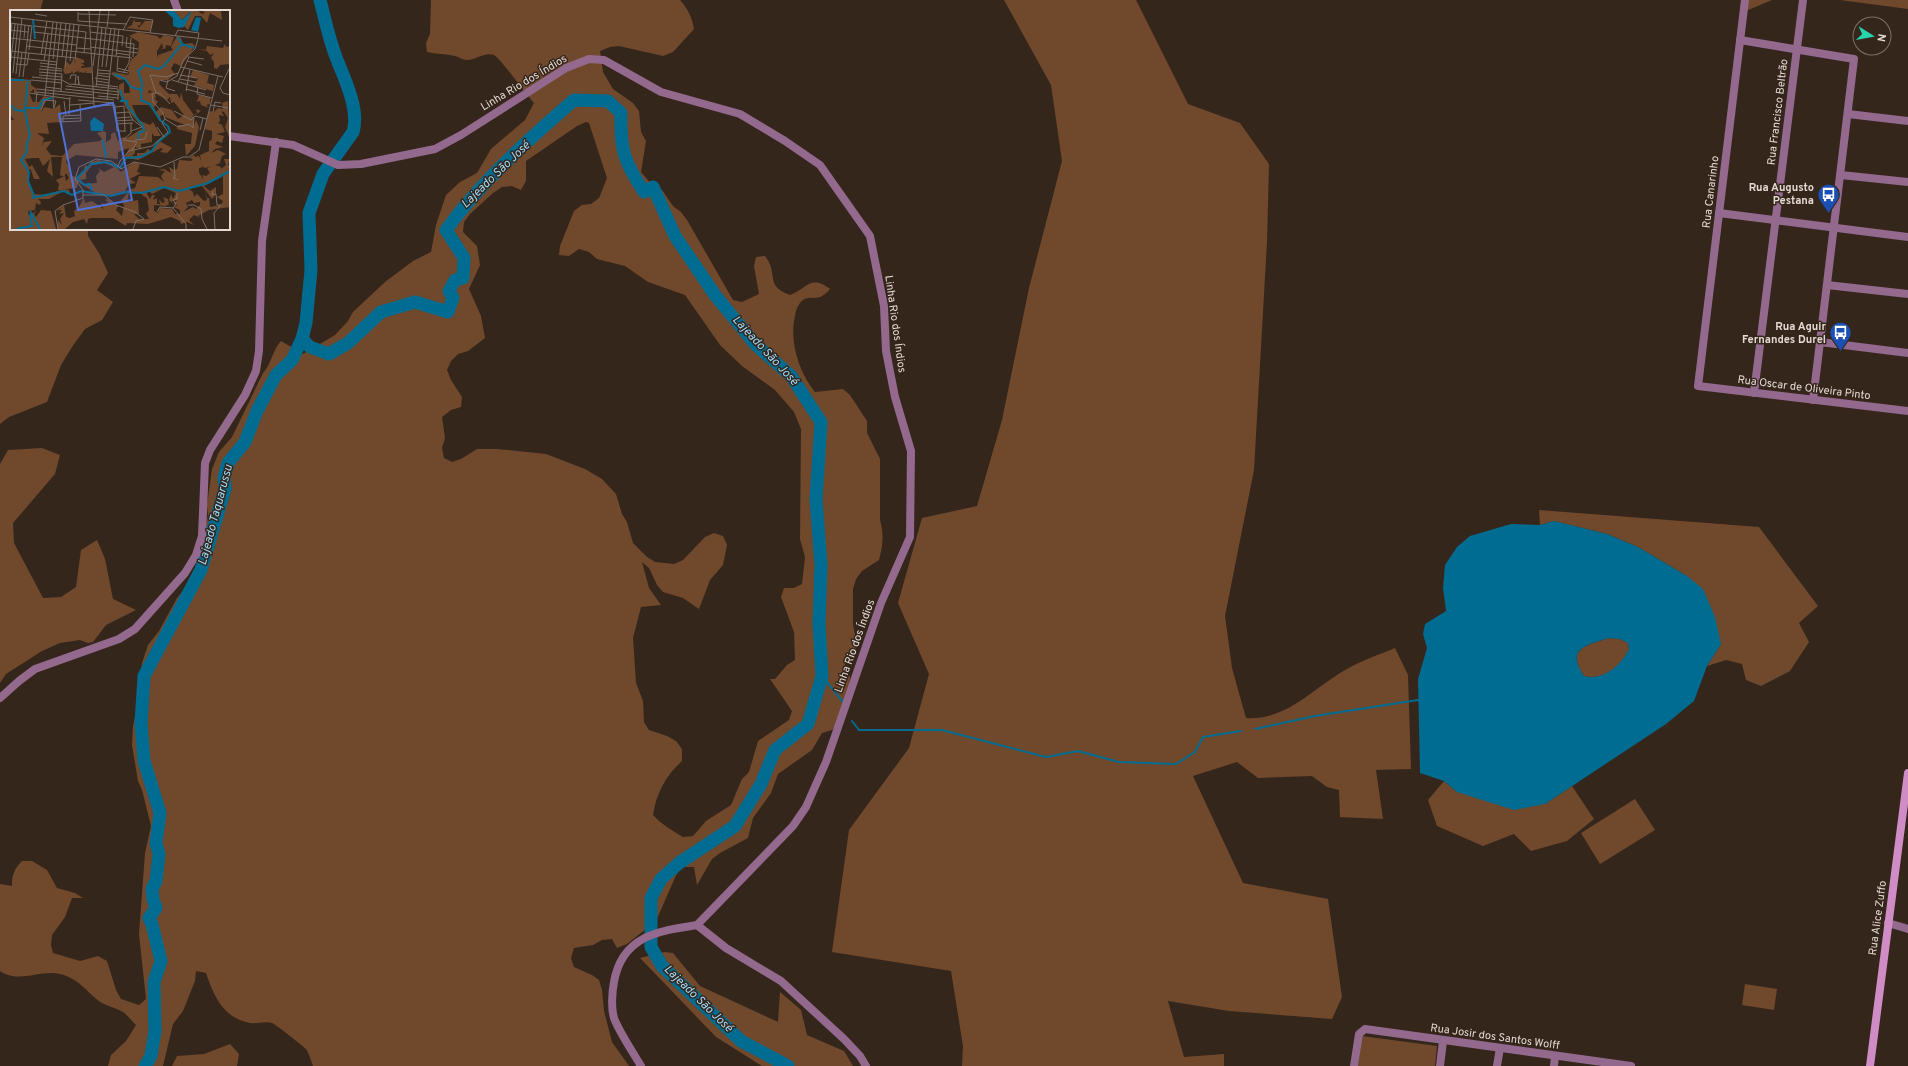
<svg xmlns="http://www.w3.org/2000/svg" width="1908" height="1066" font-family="Overpass,sans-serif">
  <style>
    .green { fill: #70482c; fill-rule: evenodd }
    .water { fill: #016c91; fill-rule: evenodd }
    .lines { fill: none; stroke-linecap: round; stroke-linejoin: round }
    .stream { stroke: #016c91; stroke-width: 2 }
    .river { stroke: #016c91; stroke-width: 13 }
    .street { stroke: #93698d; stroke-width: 8 }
    .secondary { stroke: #cf8cc5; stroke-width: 8 }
    .labels { text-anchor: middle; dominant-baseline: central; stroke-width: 3; stroke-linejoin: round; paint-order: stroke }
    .street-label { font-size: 11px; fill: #e4dad3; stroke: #35261c }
    .poi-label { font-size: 11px; font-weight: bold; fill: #e4dad3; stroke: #35261c; text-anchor: end }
    .water-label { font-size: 12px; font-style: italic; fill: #9cdbfc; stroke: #35261c }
    .inset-river { fill: none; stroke: #016c91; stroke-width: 2 }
    .inset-road { fill: none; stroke: #7b6e65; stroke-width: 1 }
    .view { fill: #4f71d7; fill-opacity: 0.15; stroke: #4f71d7; stroke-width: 2 }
    .inset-edge { fill: none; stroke: #e4dad3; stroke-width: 2 }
  </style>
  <rect width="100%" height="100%" fill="#35261c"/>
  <!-- green -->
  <g class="green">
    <path d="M0,0H43L40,11H11V229H88V236L99,253L108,273L97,290L113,302L102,320L85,329L72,347L61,365L47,402L9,417L0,424Z"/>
    <path d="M431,0H680C688,9 692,17 694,29L673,52L663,56L619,46L610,47L600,51L603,72L613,89L633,103L639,111L641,132L646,141L641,172L653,186L662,190L673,206L681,212L687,220L733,300L742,302L759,294L754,266L756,257L765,256C779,273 764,286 790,295C807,289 810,274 830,289C817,304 813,294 803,300C798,304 796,310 795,316C789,342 799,372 815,392L843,389L850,395L867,421V433L880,459V520C884,534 883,546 879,560L862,571L856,579L853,589V625L857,645L854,655L845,659V669L850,677L849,687L838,722L832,730L822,733L812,750L778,774L771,793L753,818L748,838L720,853L712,859L697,885L694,867H684L677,873L656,921L627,944L617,948L612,939L602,940L593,945L574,948L571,958L574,967L592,975L599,980L602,990L604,1011L612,1042L629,1066H313C311,1061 309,1053 306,1049C303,1046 274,1023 272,1023C265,1021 257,1024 250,1023C223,1018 214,996 206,973L196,971L195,981L183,1011L173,1024L163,1066H108L111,1055L126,1041L136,1025C132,1021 127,1015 123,1012C116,1008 107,1006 100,1002C87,992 78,978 60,974C41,969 18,984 0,971V884L12,886C12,875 14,869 22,861H32L47,870L57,888L75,893L83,898H72L65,917L52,935L51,945L53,953L80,961L98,956L107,961L116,990L121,999L139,1005L146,999L139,934L145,853L151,826L142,790L138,781L132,745L133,726L137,708L142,663L148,645L159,631L177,598L183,591L200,558L208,515L207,505L212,469L219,452L232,437L263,373C272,363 272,351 281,341L303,354L335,335L348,321L353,312L385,282L413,261L431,252L436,225L446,195L460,182L477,173L491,149L525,120L534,103C527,95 499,57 494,55C484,52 476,60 467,60C463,60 459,57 455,56C446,54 436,54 427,52L426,43L430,34ZM586,122L589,123L607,178L599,198L591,204L582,205L574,211L560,246L559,255L569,256L579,249L589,252L597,259L625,266L648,282L685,295L720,345L742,366L775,390L794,412L801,429L800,539L805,557L802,584L794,588H784L781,597L794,632L795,660L787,665L775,679H770L792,711L789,720L758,741L749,772L742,779L731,805L706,821L693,836L683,837C673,831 661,824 653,815C656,794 666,775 682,761V749L676,741L667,736L649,730L644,722L643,701L636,683L633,638L641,607L661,605L649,588L642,562L649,568L657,585L663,592L683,598L699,609L710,580L723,565L727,545L723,536L714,533L705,537L683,560L674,564L655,562L647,557L633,543L627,522L622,514L616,494L602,479L585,469L546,454L497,449H477L461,459L452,462L444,458L442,448L445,438L442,417L451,410L461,407L462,397L451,380L447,370L451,361L458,354L468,351L485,338L481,316L469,289L480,265L477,246L463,232L464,222L470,214L493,193L502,187L512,186L521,190L526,181V161L577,126Z"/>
    <path d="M1004,0H1136L1188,104L1240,123L1269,164L1267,242L1254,470L1225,616L1232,668L1246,718C1287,721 1314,687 1347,669C1362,660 1379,655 1395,648L1408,675L1411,769L1376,770L1383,819L1340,817L1339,790L1327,787L1312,776L1258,778L1237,762L1193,776L1243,883L1328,899L1342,997L1332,1019L1229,1011L1168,1001L1184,1057L1224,1054V1066H962L963,1046L951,971L832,952L849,830L909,748L929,674L898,603L922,518L977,506L1002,420L1029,288L1062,161L1051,85Z"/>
    <path d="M1743,0H1772L1741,13Z"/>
    <path d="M1840,0H1908V9Z"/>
    <path d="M42,448L60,455L55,474L13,523L14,543L43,598L61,597L76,587L81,550L97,540L105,559L113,599L136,610L106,625L93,642L88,643L80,640L60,643L42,651L6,674L0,683V464L8,450Z"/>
    <path d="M1539,510L1759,527L1818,606L1799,623L1809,642L1790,671L1761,686L1746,680L1742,664L1726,660L1707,666L1721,644L1687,576L1638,547L1607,534L1554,521L1540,525Z"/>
    <path d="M1609,638L1620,639L1628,643L1629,649C1621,666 1604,681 1584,676C1565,648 1587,645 1609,638Z"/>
    <path d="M1444,781L1457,792L1545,804L1572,786L1594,819L1567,841L1531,851L1514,834L1483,846L1437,826L1428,800Z"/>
    <path d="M1635,799L1655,830L1600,864L1581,833Z"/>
    <path d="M665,952L673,953L700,986L778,1022L780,992L801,1010L807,1035L844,1051L853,1066H762L716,1037L640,958Z"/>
    <path d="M1745,984L1777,989L1774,1010L1742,1005Z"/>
    <path d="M1362,1036L1437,1046L1435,1066H1358Z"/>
    <path d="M230,1044L239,1054L237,1066H172L177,1056L204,1054Z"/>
  </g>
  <!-- water -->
  <path class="water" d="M1554,521L1607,534L1638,547L1687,576L1703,589L1715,617L1721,644L1707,666L1694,701L1666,724L1545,804L1514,810L1457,792L1444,781L1420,773L1418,679L1427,648L1423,634L1425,624L1446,611L1443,588L1445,565L1457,547L1470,536L1511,524L1540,525ZM1609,638L1620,639L1628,643L1629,649C1621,665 1604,681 1584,676C1565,648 1587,645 1609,638Z"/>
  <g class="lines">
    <!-- stream -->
    <g class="stream">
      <path d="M822,676L843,702"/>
      <path d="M852,721L859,730H942L1046,757L1078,751L1119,762L1176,764L1195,752L1203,737L1241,731"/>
      <path d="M1255,729L1315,716L1418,700"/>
    </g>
    <!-- river -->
    <g class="river">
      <path d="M302,339L310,347L329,354L348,343L381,312L415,302L448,312L453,298L449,291L455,280L463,278L464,258L446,230C482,181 529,139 574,100L608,101L621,113C620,149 624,162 644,192L653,187L675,236L715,295L755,344L791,376L821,422L816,499L821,565L819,624L822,676L808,724L775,750L761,784L735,826L679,863L661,879L651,898V947L662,966L741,1041L788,1066"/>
      <path d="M145,1066L151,1056L155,1031L154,982L161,961L152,924L149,918L156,908L153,899L152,889L156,881L159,854L156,843L160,813L144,761L141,723L144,676L201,570L225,489L224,477L228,463L245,442L257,411L276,375L292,360L302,339L306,323L311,270L309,213L323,174L353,132C360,109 344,78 336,57C329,39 325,19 320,0"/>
    </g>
    <!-- street -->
    <g class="street">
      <path d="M174,0L178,11"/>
      <path d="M1745,0L1698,386L1908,411"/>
      <path d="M1740,40L1854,59L1813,400"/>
      <path d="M1848,114L1908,121"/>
      <path d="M229,136L293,145L338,165L361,164L435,149L461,135L566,68L589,59L604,60L661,92L740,114L785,141L820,165L870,236L884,306L886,351L895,397L911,451L910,537L881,603L826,762L806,807L793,826L697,925"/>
      <path d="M1841,175L1908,182"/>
      <path d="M1719,213L1908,237"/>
      <path d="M1827,285L1908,294"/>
      <path d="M1820,342L1908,353"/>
      <path d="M1754,393L1803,0"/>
      <path d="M0,698L19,681L35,669L119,639L135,629L185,573L196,555L202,536L205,463L210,450L245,395L256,371L259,351L262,241L276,142"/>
      <path d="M1888,923L1908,929"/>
      <path d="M641,1066C634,1054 618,1030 614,1018C611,1008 612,992 614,982C622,936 658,931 697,925L726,948L781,981L844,1039L860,1056L866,1066"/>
      <path d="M1354,1066L1359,1034L1365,1029L1631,1066"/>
      <path d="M1440,1066L1443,1041"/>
      <path d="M1497,1066L1500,1048"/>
      <path d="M1554,1066L1555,1056"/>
    </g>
    <!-- secondary -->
    <path class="secondary" d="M1870,1066L1908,773"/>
  </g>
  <!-- icons -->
  <defs>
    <symbol id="bus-pin" viewBox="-11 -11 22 30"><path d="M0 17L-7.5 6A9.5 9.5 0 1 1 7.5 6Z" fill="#1a4fb4" stroke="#35261c"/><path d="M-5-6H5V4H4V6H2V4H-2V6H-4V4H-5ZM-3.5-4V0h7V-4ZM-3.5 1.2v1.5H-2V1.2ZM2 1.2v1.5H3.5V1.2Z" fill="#fff"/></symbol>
  </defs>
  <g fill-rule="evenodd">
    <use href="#bus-pin" x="1816" y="182" width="25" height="34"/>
    <use href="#bus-pin" x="1828" y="320" width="25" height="34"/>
  </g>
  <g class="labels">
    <!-- street labels -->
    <g class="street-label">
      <text transform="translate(524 83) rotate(-31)">Linha Rio dos Índios</text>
      <text transform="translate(1778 112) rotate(-83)">Rua Francisco Beltrão</text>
      <text transform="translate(1711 192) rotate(-83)">Rua Canarinho</text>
      <text transform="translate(895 324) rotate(82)">Linha Rio dos Índios</text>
      <text transform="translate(1804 388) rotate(7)">Rua Oscar de Oliveira Pinto</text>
      <text transform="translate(855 646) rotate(-70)">Linha Rio dos Índios</text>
      <text transform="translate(1878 918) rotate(-82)">Rua Alice Zuffo</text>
      <text transform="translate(1495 1037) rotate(8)">Rua Josir dos Santos Wolff</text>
    </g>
    <!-- poi labels -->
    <g class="poi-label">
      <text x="1814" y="188">Rua Augusto<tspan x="1814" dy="13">Pestana</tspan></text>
      <text x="1826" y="327">Rua Aguir<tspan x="1826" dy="13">Fernandes Durel</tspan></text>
    </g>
    <!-- water labels -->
    <g class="water-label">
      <text transform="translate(496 175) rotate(-44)">Lajeado São José</text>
      <text transform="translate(765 351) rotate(47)">Lajeado São José</text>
      <text transform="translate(216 515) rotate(-75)">Lajeado Taquarussu</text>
      <text transform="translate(698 999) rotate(44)">Lajeado São José</text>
    </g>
  </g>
  <!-- overview -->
  <g transform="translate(10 10)">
    <rect width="220" height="220" fill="#35261c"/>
    <path d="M162,1H188L192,4L195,3L193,1H211L212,10L200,3L197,13L191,6H185L178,20L174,16L180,2L172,10ZM124,9L125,12H131L130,16L127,15L129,18L135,11H143L140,21L116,18L122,15ZM128,22L147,26L150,29L154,25L164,27L161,36L156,35L155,39L150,38H153L152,33L147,41V48L148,45L163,40L161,37L167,26L171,28L173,34L182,33L185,36L171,56L164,53L161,59L165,64L158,70H150L149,74L159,84H167L170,89L171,82L173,90L184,105L187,103L186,99L191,101L183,106L184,115L186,110L189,117L185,136L176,146L175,134H181L182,123L167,119L168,115H175L155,107V104L150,106L152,113L139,95H122L128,110L140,115L143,112L151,126H144L142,123V132L131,134V139L125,137V143L122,146H127V143H134L138,139L141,141L149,131L162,138L157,143L150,142L153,139L151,138L128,150L117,148L110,158L119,138L108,142V149L66,145L56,151L60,160L59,164L67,168L76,160L74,159L75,155L78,157L81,152L88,150L103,154L111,162L124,152L130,154L127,162L131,163L120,169L126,173L119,174L115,181L125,178L129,166L148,167L154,172L151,166L155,161L148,160L154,159L161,163L159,157L164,160L167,159L169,150L181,151L183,149L179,148L184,145L185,147L189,146L191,151L190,145L199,141V132L202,129V121L195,119L199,101L204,102L208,98L213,99L212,93L218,91L220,129L215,117L218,108L214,102L211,101L214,106L209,105L210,111L208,113L212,115L215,122L206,124L214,126L212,133L207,131L205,134L213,137L205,139L201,143L208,140L216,144L212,146L210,153L205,155L211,157V159L216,155L214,149H220L218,155L220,156L218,160L220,159V197L199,200L188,206L191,208L184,205L179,210L184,215L177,212L171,214L170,211L161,207L138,214L117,213L116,216L103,208H81L78,209L77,214L74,209L63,212L55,219H48V210L52,215L50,209L54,203L49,204L52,200H48L54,195L56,207L60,208L65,206L64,201L69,197L74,188L75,193L82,191L94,199L91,193L96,194L98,192L95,190L97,189L108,196L106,200L112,206L114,195L111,190L118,183L100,186L89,185L68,172L67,178L48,180L49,174L46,170L55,166L56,171L59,168L56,163L54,167L50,165L52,147H41L43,167L37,161L40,149L33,156L29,148H23L15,149L19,157L22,155L30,169H24L21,160L19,159V173L24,184L36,185L54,179L59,180L60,185L53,181L39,189H28L31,192L30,195L26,193L25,200L18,201L19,206L27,200L24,204L26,207L31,200L41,201L46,219H0V110H4L0,104V68L21,70V75L27,79L26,84L24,83V79L19,83L23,92H29L34,86L42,88L37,89L31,100L32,101L34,97L44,99L50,94L52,112L37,113L39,124L27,123L34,128L32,137L34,132L42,131L36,139L41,145L52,146L64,134L90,131L92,129L87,123L93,121L96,122V132L101,129V124L105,122L108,131L113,127L117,128L133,118L116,98L109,83V75L114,72V83H120L119,75L114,69L109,70L101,64L103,62L118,65L119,63L118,58L121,50L128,44L129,32L119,26ZM139,80L157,90L160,87L161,93L164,92L174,105L168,109L162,100L151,97L146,102L144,97L148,92L145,89L144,91L146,86L143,82L138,83ZM191,152L194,158L204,156L197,158L200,163L196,166L192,165L194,170L189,163V158L193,157ZM94,153L104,157L94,162L88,158L90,161L86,166L87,173L75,174L69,170L76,169V163L82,155ZM213,166V184L207,187L213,191L211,195L200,197L199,188H197L194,179L197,190L194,191L187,184L184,187L183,182L179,179L192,176L202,189L206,184V177L200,181L194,176ZM154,178L166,183L163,189L161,184L159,190L162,193V191L167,190L163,194L168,195L164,197L170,200V204H165L162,199L150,198L148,203L144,201V195L156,196L159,194L158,189L153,187L155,192L152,193L149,189L150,194H147V188L143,190L145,185H142L140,189L136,182L139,181L142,184ZM127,182L133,183L132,185L137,188L139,200L136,204L139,209H129L124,204H129L128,190L117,192L119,183L126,184ZM182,190L184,193L190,192V195L186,199L183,197L173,202L178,197L176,193ZM215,34L216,37L220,36V54L210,55L207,59L204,58V52L201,48L204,43L200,45L197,41L186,39L196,40L197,36L213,38ZM66,47L74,50V53H71L75,56H72L71,58L81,57L82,63H76V60L75,63L70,62L68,58L70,63L67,61L63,64L62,61L61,63L55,64L53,60L57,51L60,55L64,48L65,53ZM183,60L199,65L197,73L204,75L203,81L184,76L188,68L180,67ZM189,85L200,88V94L196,95L199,98L191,95L190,91L187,92Z" fill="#70482c" fill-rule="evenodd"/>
    <path d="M155,1H164L172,10L182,1L174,17L169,18L163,16V8ZM186,7L191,8L188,22L181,20ZM84,107L94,114L93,121H81L80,112Z" fill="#016c91"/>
    <path class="inset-river" d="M23,10L25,29M172,34L184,38M104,64L115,69L121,77L131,80M0,70H14M18,70L15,101L20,126L17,133L16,144L11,150L19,162L18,171L25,188M110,80L113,88L111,91H117V95L133,116L134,121L129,123L128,129M1,95L5,100L14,101M16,98H29L33,90L42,88M93,130L96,148M82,181L80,174L74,175L67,168L81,154L97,152L110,158L116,148L131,147L142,141L147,133L160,122L158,116L150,110L140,94L131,90L132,73L128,61L135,55L148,59L153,57L172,34L168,27M22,188L54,181L62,185L71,181L101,186L115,182L132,183L154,177L169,181L198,173L220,161M20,201L30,219M6,219L22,216L20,204"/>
    <path class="inset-road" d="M79,1L84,96L105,95L107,121H115M68,2V11L117,14M25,4L37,6M68,4L106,5M0,7L212,31M0,13L22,16L19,40M24,16L76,22L74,43M88,16L90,1M97,17L99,1M0,20L18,22M113,20L120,7L143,10M24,22L124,34L123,47M80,22L113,26L112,36M140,23L143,10M165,26L168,20L189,23L188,28M117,27L116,37L128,39M0,28L67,35M0,28L2,13M14,28L15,15M16,36L122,48M80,37L128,43M66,38L81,39M0,41L65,48M106,43L119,45M31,44L37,11M106,46L109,19M0,47L47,52M52,47L56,13M108,47L107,61L118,63M178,47L194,49M43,49L47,12M65,50L69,15M34,51L38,24M60,51L64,14M177,51L192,55M30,53L47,55M6,54L17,55L19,43M30,56L52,59M83,56L88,17M55,57L60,14M92,57L96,18M96,57L101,18M171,57L213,67M220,57L210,78L213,83L220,85M0,58L5,14M107,58L119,61M29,59L52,61M88,60L100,61M29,62L52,64L51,82M3,63L8,14M87,63L100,64M113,63L119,53L121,28M6,64L12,8M29,65L52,67M87,65L99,67M170,65L187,68M9,67L12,42M13,67L19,15M22,67L52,70L61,75M85,68L99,70M60,69L61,65H66L65,75M170,69L186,72M21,70L52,73M150,70L157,72L167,66L174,49L185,39L188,29M158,70L156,78L165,81M162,70L196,80M86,71L99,73M168,72L179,47M61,74L108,79V90M86,74L108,77M69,75L68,66L69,75M56,76L109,82M36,77L51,79M86,77L92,17M188,77L187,84L202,88M27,79L84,85M55,79L109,85M176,79L195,84M176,81L180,59M19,83L60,89M146,83L142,84L143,92L153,103L155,109L152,113L158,122L142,136L119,141L110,151L108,156L111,159L124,152L150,157L173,147H179L189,140L208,66M146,83L140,65L156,67L168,63M146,83H150L160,94M35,85L43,12M88,86L108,88M68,90L104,93M97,90L105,18M54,91L56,106M26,92L27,82L104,90M60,95L84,93M201,95L218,98M106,97L114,96L115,122M44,99L43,88L51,13M31,100L35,90L46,91L44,98M164,101L181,110L185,106L197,109M203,102L205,92L211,93M106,103L119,102L123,110L132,117L121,121M59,105L60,87M106,108L121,107M50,109L71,108M155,109L168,117L179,114L183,118L184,107M106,111L123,110M49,112L71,111L70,95M53,112V106L71,105M121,113V123L113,130L127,132L122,140M106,114L123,113M147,117L154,127M190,120L193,108M125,130L135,129L137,122M164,152L165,167L163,168L168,170M203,181L202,185L206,184L207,195H211L204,203L205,219M73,185H94L106,195L125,202L134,209L126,211L123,219M178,195H184L191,199L192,209L197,219M163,198L166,194L163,190L167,189V183M147,202L150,197L163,198L176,214V219M48,219L45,201L53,195L73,188V180L65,169L69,157L86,149L101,151L108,156"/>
    <path class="view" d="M103,93L122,190L68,200L49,104Z"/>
    <rect width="220" height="220" class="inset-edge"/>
  </g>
  <!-- north arrow -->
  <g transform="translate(1872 36) rotate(101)"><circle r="19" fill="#35261c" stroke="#7b6e65"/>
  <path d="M0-3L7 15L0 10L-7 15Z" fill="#27d5ad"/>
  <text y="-6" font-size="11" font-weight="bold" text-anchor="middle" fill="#e4dad3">N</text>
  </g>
</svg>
